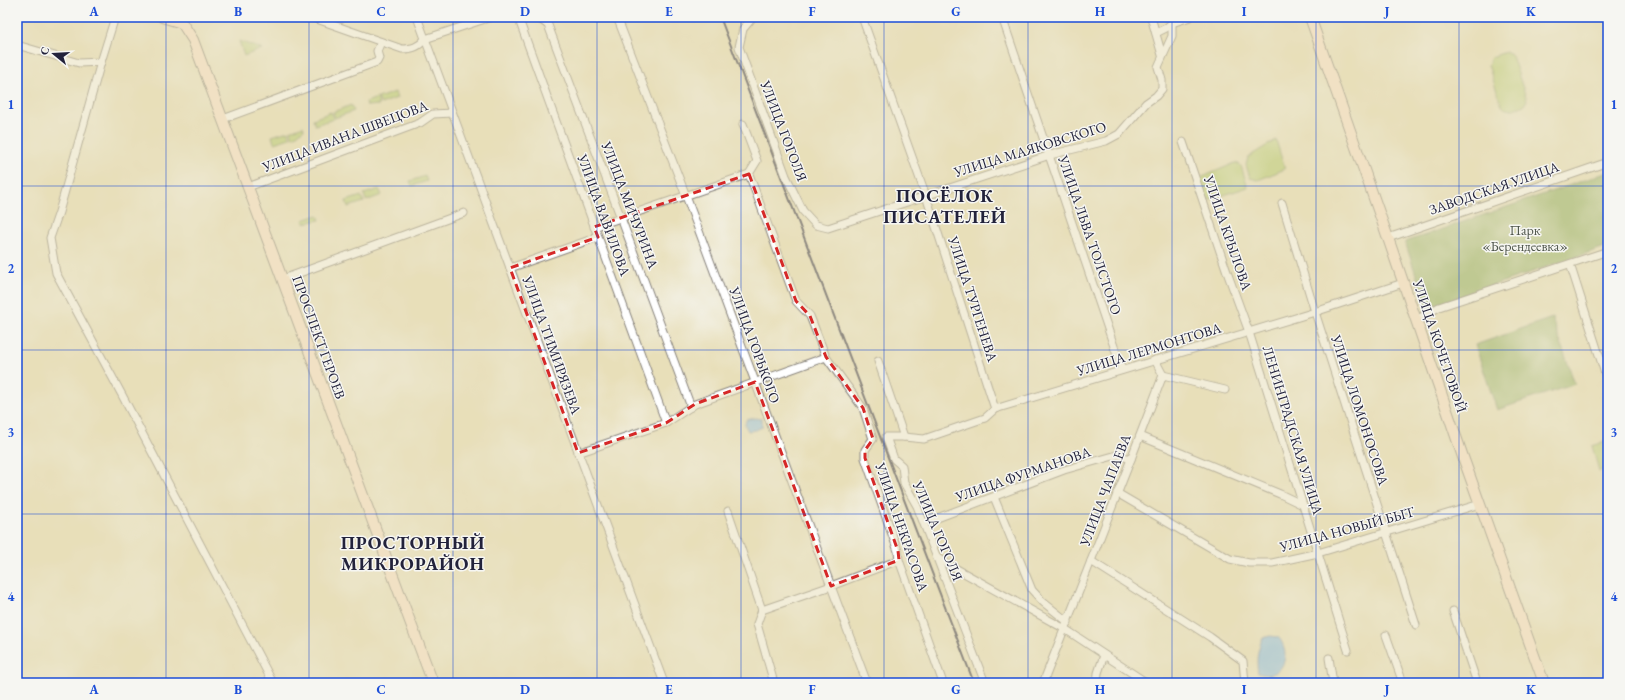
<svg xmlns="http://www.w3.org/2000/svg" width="1625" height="700" font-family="'EB Garamond',serif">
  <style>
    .green { fill: #b4cb70; stroke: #6b7656 }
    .forest { fill: #8faf62; stroke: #58684e }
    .water { fill: #78b5eb; stroke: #4d6c93 }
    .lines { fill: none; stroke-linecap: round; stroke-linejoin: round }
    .stream { stroke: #78b5eb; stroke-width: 2 }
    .street-casing { stroke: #85807a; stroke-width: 9 }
    .secondary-casing { stroke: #85807a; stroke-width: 12 }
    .street { stroke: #fff; stroke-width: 7 }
    .secondary { stroke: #fce5d0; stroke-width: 10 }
    .rail { stroke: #22223b; stroke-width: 2 }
    .marked { fill: none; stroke: #d62828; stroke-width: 3; stroke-dasharray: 8 5; stroke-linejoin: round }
    .grid { fill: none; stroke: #1d4ed8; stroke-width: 1; stroke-opacity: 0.55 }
    .labels { text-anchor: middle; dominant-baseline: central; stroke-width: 3; stroke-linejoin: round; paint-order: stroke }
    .street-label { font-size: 14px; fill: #22223b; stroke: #f6f6f2 }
    .park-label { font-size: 14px; fill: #4e554b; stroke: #f6f6f2 }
    .district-label { font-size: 18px; font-weight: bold; letter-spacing: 1px; fill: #22223b; stroke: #f6f6f2 }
    .neatline { fill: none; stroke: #1d4ed8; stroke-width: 1.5 }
    .grid-label { font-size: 13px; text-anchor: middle; font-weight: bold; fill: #1d4ed8 }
  </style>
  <rect width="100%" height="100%" fill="#f6f6f2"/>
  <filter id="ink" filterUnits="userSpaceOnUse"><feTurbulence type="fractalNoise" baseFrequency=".025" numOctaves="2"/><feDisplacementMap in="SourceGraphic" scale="8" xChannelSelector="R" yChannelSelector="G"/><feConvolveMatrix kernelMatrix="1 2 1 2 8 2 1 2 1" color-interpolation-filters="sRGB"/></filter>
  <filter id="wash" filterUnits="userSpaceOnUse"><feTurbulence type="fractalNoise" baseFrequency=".012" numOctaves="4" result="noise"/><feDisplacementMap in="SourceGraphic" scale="16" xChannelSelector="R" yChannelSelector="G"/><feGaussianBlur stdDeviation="0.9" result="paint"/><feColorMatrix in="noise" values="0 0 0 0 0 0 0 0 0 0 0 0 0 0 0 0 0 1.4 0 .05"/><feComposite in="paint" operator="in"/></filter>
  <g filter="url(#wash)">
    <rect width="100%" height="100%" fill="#e8dfb9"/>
    <!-- green -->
    <g class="green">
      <path d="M239,41L262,49L244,56Z"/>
      <path d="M1506,52L1510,53L1512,56L1527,100L1524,105C1516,108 1508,113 1502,106L1488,65L1491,57Z"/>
      <path d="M395,92L397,98L381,104L378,98Z"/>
      <path d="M377,98L379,105L367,106L366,102Z"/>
      <path d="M351,105L354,111L335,118L333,112Z"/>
      <path d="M331,112L334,119L315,125L313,119Z"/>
      <path d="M303,126L304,129L297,135L292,137L290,131Z"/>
      <path d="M288,131L290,138L274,143L272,136Z"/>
      <path d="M1276,140L1285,169L1258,180L1250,178L1246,165L1248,157Z"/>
      <path d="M1235,163L1239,164L1241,166L1248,187L1206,201L1199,182L1200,178Z"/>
      <path d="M425,176L427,181L412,186L410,181Z"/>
      <path d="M379,189L382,195L366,201L364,194Z"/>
      <path d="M361,196L364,202L348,207L346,201Z"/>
      <path d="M318,215L320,220L304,223L303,220Z"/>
      <path d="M1608,441V468L1599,471L1592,446Z"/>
    </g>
    <!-- forest -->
    <g class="forest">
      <path d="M1608,172V246L1427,308L1405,242Z"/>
      <path d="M1552,318L1575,384L1497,410L1475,345Z"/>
    </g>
    <!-- water -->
    <g class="water">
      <path d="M755,418L762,419V427L756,430L748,431L745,425L746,420Z"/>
      <path d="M1270,636L1278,637C1280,639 1282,642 1283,645C1290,663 1277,680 1258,673C1256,661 1257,649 1263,638Z"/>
    </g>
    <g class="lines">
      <!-- stream -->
      <path class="stream" d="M17,674L23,683"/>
    </g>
  </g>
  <g filter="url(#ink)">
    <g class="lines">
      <defs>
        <g id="street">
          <path d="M115,17L101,62L59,212L50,238L56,273L122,395L273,683"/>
          <path d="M311,17L402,49C412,49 419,47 425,39"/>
          <path d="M417,17L664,683"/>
          <path d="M518,17L666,423"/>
          <path d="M537,17L548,25L621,218L691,407"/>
          <path d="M617,17L686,196L867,683"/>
          <path d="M753,17L743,29L739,47L786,176L803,211L816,225L828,228L1050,155L1106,141L1119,134L1146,103L1156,96L1162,89V80L1158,67L1172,36V23L1190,17"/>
          <path d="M862,17L926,196L995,409"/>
          <path d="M1002,17L1122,370"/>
          <path d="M1151,17L1162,55"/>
          <path d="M1156,33L1166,28L1172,23"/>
          <path d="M425,39L491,17"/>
          <path d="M17,45L79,63L101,62"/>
          <path d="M223,119L377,62L379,58L377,51L381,42"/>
          <path d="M743,124L757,161L749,174L796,301L810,316L826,357L863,408L873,439L865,450V458L898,551L899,560L943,683"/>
          <path d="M1183,142L1227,272L1249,332L1348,650"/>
          <path d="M248,187L420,123L433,114L452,113"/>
          <path d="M1282,203L1315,312L1416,625"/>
          <path d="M594,227L749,174"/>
          <path d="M1388,238L1608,162"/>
          <path d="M1570,264L1608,383"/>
          <path d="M510,268L598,237"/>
          <path d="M283,279L464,213"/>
          <path d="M1416,320L1439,307L1608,251"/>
          <path d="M878,361L904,437H886L894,459L902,466L904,483L917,506L985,683"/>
          <path d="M1163,375L1225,390"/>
          <path d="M1140,436L1280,494L1303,505"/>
          <path d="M904,437L924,439L985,418L995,409L1315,312L1403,283"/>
          <path d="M578,453L666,423L695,404L826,357"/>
          <path d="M1117,493L1230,559L1249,563H1272L1318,553L1480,504"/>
          <path d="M994,497L1032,590L1043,602L1068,622"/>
          <path d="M728,511L762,610"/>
          <path d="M924,523L1064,470L1117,455L1131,459"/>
          <path d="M937,558L1065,629L1147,683"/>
          <path d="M1091,561L1210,637L1243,661L1245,683"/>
          <path d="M762,610L831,586L899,560"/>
          <path d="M762,610L757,624L774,683"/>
          <path d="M1453,611L1477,683"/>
          <path d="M1386,635L1403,683"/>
          <path d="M1329,658L1333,683"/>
          <path d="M1043,683L1131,459L1163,375L1155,360"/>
          <path d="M1097,683L1098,673L1104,655"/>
        </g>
        <g id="secondary">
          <path d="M162,17L182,23L193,40L433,683"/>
          <path d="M1310,17L1388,238L1463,457L1544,683"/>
        </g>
      </defs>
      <!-- street casing -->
      <use href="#street" class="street-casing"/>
      <!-- secondary casing -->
      <use href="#secondary" class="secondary-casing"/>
      <!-- street -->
      <use href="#street" class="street"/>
      <!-- secondary -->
      <use href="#secondary" class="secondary"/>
      <!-- rail -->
      <path class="rail" d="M720,17L974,683"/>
    </g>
  </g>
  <!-- marked area -->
  <path d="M0 0H1625V700H0ZM749,174L796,301L810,316L826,357L863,408L873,439L865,450V458L898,551L899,560L831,586L755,382L695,404L666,423L578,453L510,268L598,237L594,227Z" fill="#e8dfb9" fill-opacity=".55" fill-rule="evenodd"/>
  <path class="marked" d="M749,174L796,301L810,316L826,357L863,408L873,439L865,450V458L898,551L899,560L831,586L755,382L695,404L666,423L578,453L510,268L598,237L594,227Z"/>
  <!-- grid -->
  <path class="grid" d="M166,17V683M309,17V683M453,17V683M597,17V683M741,17V683M884,17V683M1028,17V683M1172,17V683M1316,17V683M1459,17V683M17,186H1608M17,350H1608M17,514H1608"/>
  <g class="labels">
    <!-- street labels -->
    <g class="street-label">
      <text transform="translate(784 131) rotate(69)">УЛИЦА ГОГОЛЯ</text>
      <text transform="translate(345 136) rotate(-21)">УЛИЦА ИВАНА ШВЕЦОВА</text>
      <text transform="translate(1030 149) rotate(-17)">УЛИЦА МАЯКОВСКОГО</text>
      <text transform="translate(1494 188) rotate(-19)">ЗАВОДСКАЯ УЛИЦА</text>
      <text transform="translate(630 205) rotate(69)">УЛИЦА МИЧУРИНА</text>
      <text transform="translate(604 215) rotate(70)">УЛИЦА ВАВИЛОВА</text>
      <text transform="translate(1228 233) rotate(71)">УЛИЦА КРЫЛОВА</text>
      <text transform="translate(1090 235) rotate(71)">УЛИЦА ЛЬВА ТОЛСТОГО</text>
      <text transform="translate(973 299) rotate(72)">УЛИЦА ТУРГЕНЕВА</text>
      <text transform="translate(319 337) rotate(70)">ПРОСПЕКТ ГЕРОЕВ</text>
      <text transform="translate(552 345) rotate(70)">УЛИЦА ТИМИРЯЗЕВА</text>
      <text transform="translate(755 345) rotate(70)">УЛИЦА ГОРЬКОГО</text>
      <text transform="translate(1440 346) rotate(71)">УЛИЦА КОЧЕТОВОЙ</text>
      <text transform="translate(1149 349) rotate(-17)">УЛИЦА ЛЕРМОНТОВА</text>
      <text transform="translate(1360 410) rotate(72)">УЛИЦА ЛОМОНОСОВА</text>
      <text transform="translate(1293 430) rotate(73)">ЛЕНИНГРАДСКАЯ УЛИЦА</text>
      <text transform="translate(1023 474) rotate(-19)">УЛИЦА ФУРМАНОВА</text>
      <text transform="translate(1105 490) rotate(-69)">УЛИЦА ЧАПАЕВА</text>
      <text transform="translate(902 527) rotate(71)">УЛИЦА НЕКРАСОВА</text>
      <text transform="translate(1347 529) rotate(-15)">УЛИЦА НОВЫЙ БЫТ</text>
      <text transform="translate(938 531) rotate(67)">УЛИЦА ГОГОЛЯ</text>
    </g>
    <!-- park labels -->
    <g class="park-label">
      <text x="1525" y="230">Парк<tspan x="1525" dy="16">«Берендеевка»</tspan></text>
    </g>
    <!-- district labels -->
    <g class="district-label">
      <text x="945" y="195">ПОСЁЛОК<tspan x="945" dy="21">ПИСАТЕЛЕЙ</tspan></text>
      <text x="413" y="542">ПРОСТОРНЫЙ<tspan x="413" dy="21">МИКРОРАЙОН</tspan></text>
    </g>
  </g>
  <!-- margin -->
  <rect width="1625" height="700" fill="none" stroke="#f6f6f2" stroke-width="44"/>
  <!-- north arrow -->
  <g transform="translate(54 54) rotate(288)" stroke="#f6f6f2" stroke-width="3" paint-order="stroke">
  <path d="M0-3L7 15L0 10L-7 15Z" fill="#22223b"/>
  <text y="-6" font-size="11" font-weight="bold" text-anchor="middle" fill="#22223b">С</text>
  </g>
  <rect x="22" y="22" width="1581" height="656" class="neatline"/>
  <g class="grid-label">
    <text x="94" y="16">A</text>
    <text x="238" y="16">B</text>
    <text x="381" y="16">C</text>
    <text x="525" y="16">D</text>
    <text x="669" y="16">E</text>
    <text x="812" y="16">F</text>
    <text x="956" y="16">G</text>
    <text x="1100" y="16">H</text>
    <text x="1244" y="16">I</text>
    <text x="1387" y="16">J</text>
    <text x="1531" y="16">K</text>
    <text x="11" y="109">1</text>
    <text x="1614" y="109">1</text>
    <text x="11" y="273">2</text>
    <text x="1614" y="273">2</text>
    <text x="11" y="437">3</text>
    <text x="1614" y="437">3</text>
    <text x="11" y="601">4</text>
    <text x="1614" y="601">4</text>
    <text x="94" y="694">A</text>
    <text x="238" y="694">B</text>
    <text x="381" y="694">C</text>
    <text x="525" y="694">D</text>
    <text x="669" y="694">E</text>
    <text x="812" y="694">F</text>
    <text x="956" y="694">G</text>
    <text x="1100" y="694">H</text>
    <text x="1244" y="694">I</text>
    <text x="1387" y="694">J</text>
    <text x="1531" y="694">K</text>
  </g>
</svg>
